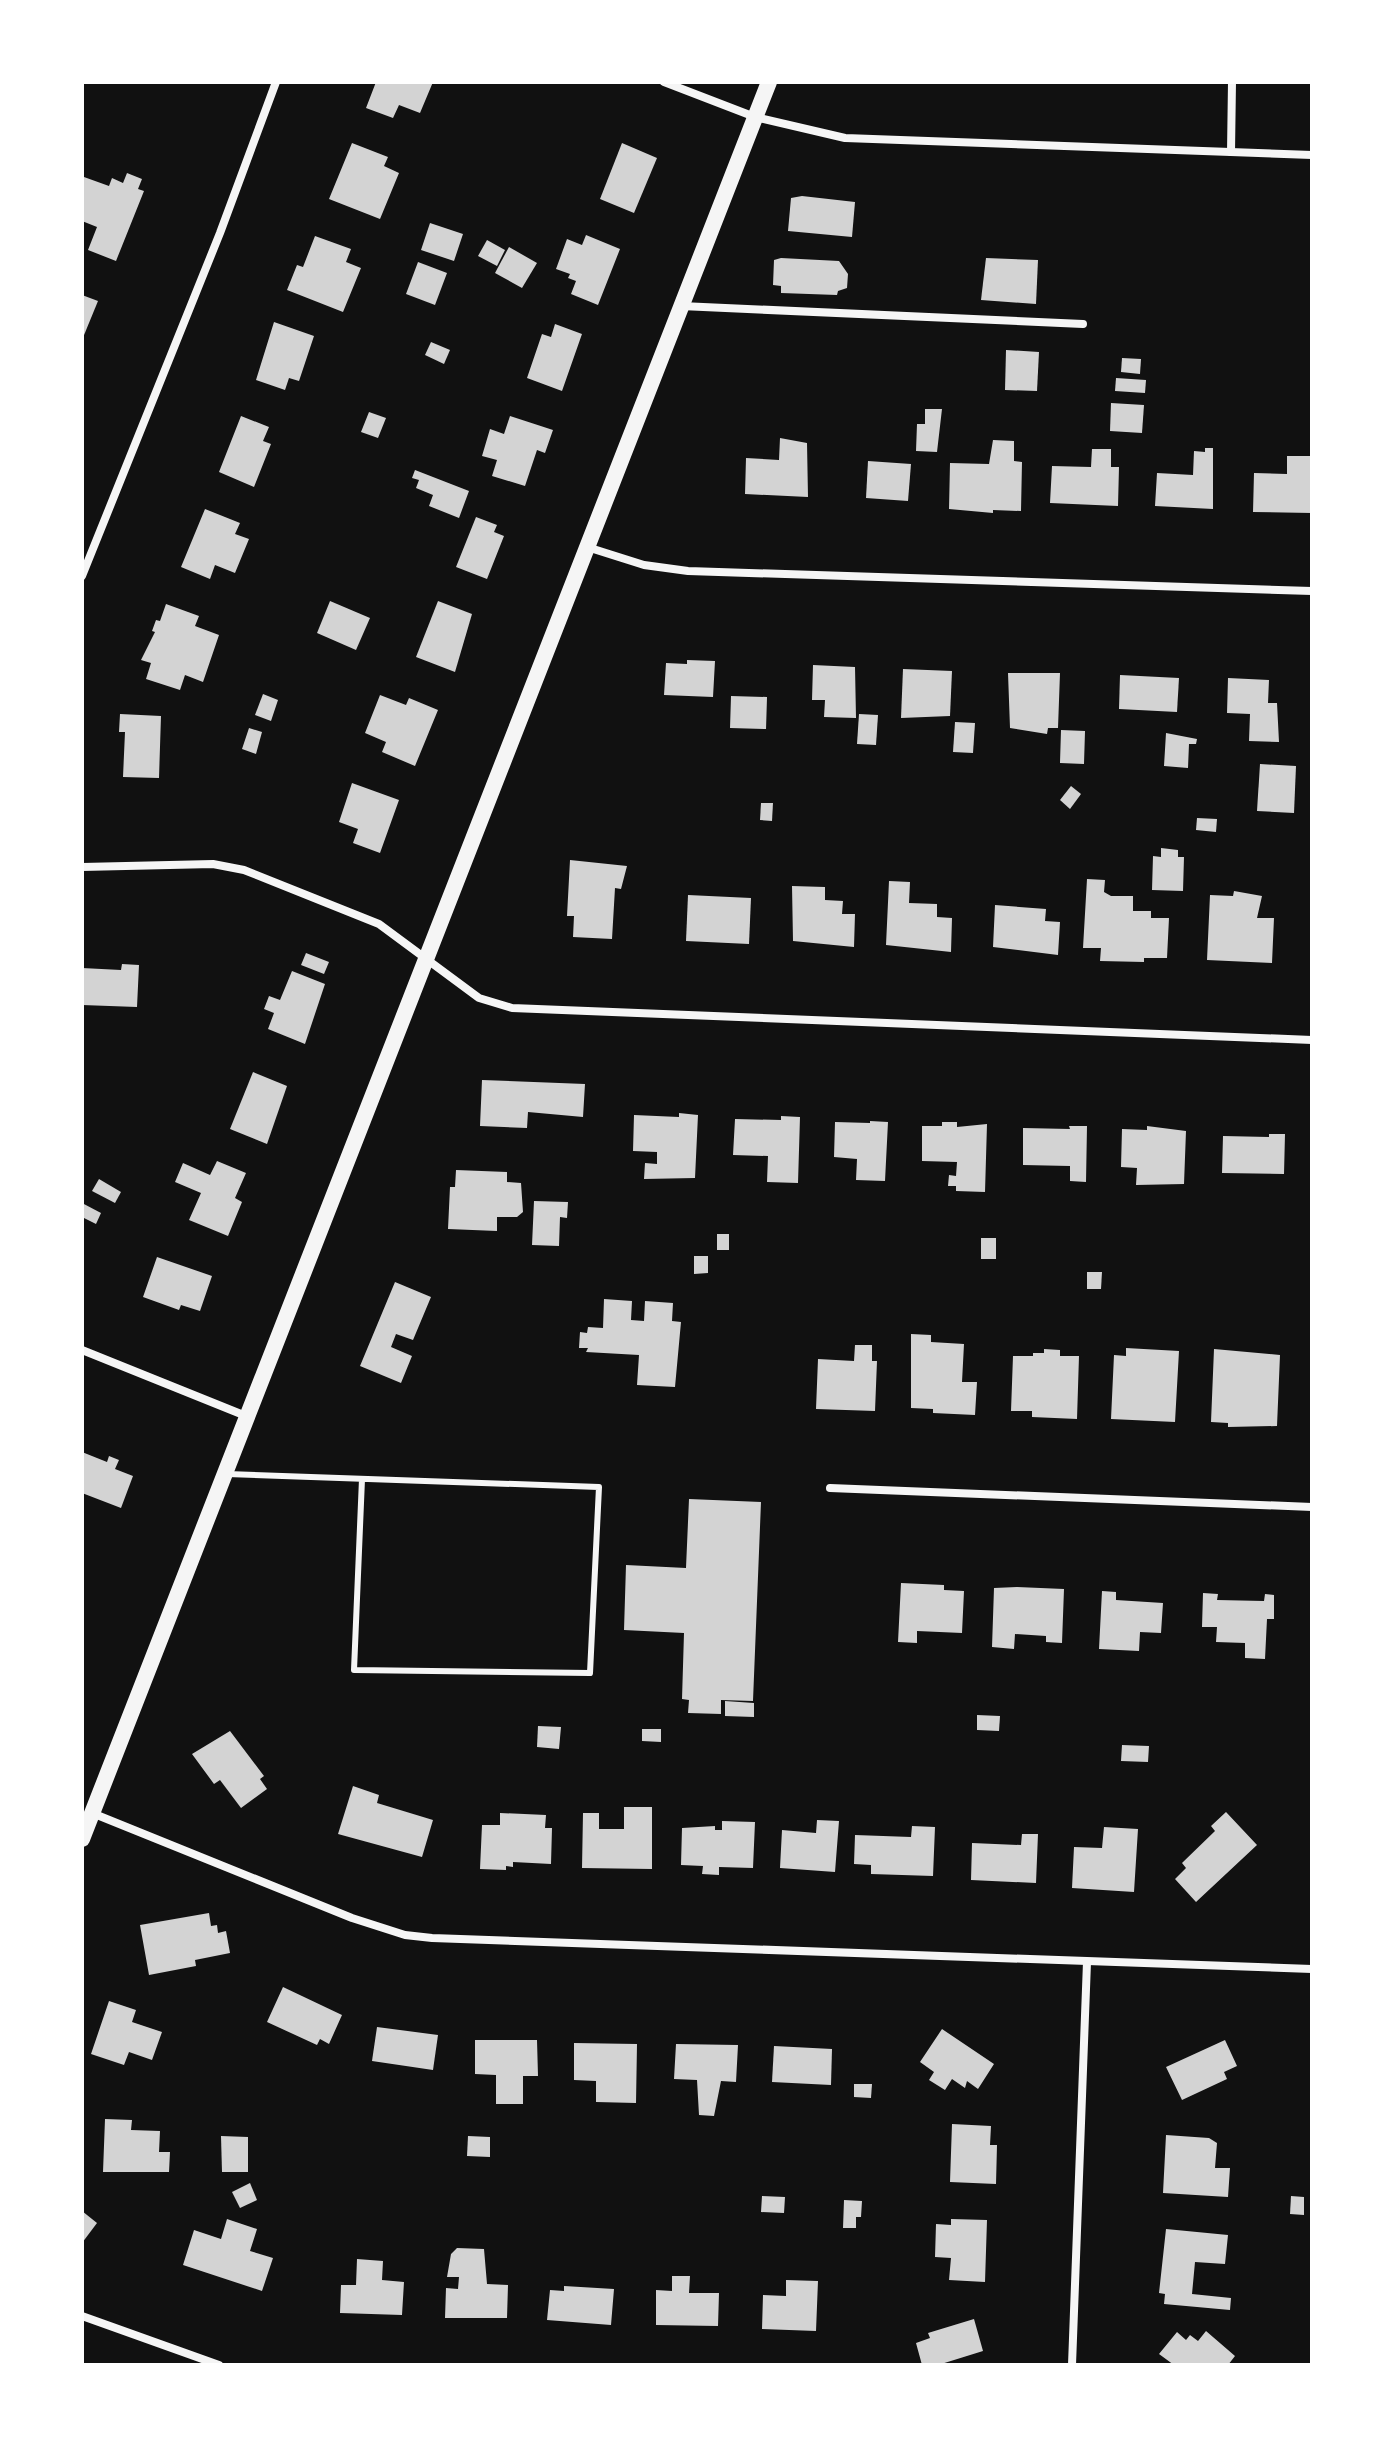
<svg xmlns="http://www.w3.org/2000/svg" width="1394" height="2447" font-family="'Times New Roman',serif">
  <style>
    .building { fill: #d3d3d3 }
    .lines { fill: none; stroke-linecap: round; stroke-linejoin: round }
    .service { stroke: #f5f5f5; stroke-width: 6 }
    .minor { stroke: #f5f5f5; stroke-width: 8 }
    .secondary { stroke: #f5f5f5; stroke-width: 16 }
  </style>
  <rect width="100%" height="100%" fill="#111"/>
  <!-- building -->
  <g class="building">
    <path d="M376,82H433L420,113L399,105L393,118L366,108Z"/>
    <path d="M352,143L388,157L384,166L399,173L380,219L329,199Z"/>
    <path d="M622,143L657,158L634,213L600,199Z"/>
    <path d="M127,173L142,179L138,189L144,191L116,261L88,250L97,227L82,221V183L84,177L109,186L112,178L123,183Z"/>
    <path d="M802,196L855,202L852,237L788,231L791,198Z"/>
    <path d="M430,223L463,234L454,261L421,250Z"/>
    <path d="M586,235L620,249L598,305L571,294L576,281L568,278L570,274L556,269L567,239L582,245Z"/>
    <path d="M315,236L351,249L346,262L361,268L343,312L287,290L297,265L303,267Z"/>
    <path d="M487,240L505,250L497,266L478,256Z"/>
    <path d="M509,247L537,263L522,288L495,273Z"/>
    <path d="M781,258L839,261L848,274L847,288L838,291L837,295L781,293V286L773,285L774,260Z"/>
    <path d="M986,258L1038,260L1036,304L981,300Z"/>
    <path d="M418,262L447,273L435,305L406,294Z"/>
    <path d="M82,295L98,301L82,340Z"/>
    <path d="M274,322L314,336L299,381L289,378L285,390L256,380Z"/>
    <path d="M555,324L582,334L562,391L527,378L542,334L551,337Z"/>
    <path d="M431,342L450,350L444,364L425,355Z"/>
    <path d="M1006,350L1039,352L1037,391L1005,390Z"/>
    <path d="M1122,358L1141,359L1140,374L1121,372Z"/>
    <path d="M1116,378L1146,380L1145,393L1115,391Z"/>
    <path d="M1111,403L1144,405L1142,433L1110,431Z"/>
    <path d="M925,409H942L937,452L916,451L917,424H925Z"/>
    <path d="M369,412L386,418L378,438L361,432Z"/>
    <path d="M241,416L269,427L263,441L271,444L254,487L219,472Z"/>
    <path d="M510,416L553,430L545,453L537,450L525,486L492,476L497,460L482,456L490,429L504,434Z"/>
    <path d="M780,438L807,443L808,497L745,494L746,458L779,460Z"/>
    <path d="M993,440L1014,441V461L1022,462L1021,511L993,510V513L949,509L950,463L989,464Z"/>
    <path d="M1205,448H1213V509L1155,506L1157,473L1193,475L1194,451L1205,452Z"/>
    <path d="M1092,449H1111V467H1119L1118,506L1050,503L1052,466L1091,467Z"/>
    <path d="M1287,456H1311L1312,513L1253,512L1254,473L1287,474Z"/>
    <path d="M868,461L911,464L908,501L866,498Z"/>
    <path d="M415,470L469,491L459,518L429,506L433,495L416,488L419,480L412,478Z"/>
    <path d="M205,509L240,523L235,534L249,539L235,573L215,565L210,579L181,567Z"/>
    <path d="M476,517L497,525L494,532L504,536L487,579L456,567Z"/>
    <path d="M330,601L370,618L356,650L317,633Z"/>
    <path d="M438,601L472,614L455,672L416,657Z"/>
    <path d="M166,604L199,616L195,626L219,635L203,682L185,675L180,690L146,679L151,663L141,660L155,632L152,631L156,620L160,621Z"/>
    <path d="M687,660L715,661L713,697L664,695L666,663L687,664Z"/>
    <path d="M813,665L855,667L856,718L824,717L825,700H812Z"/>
    <path d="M903,669L952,671L950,716L901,718Z"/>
    <path d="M1008,673H1060L1058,728H1048L1047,734L1010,728Z"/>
    <path d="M1120,675L1179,678L1177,712L1119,709Z"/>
    <path d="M1228,678L1269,680L1268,703H1277L1279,742L1249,741L1250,714L1227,713Z"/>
    <path d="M263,694L278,700L271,721L255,715Z"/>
    <path d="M380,695L406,705L409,698L438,710L415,766L382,752L386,742L365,733Z"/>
    <path d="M731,696L767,697L766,729L730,728Z"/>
    <path d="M120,714L161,716L159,778L123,777L125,732H119Z"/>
    <path d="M859,714L878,715L876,745L857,744Z"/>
    <path d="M955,722L975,723L973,753L953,752Z"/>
    <path d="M249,728L262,732L256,754L242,749Z"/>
    <path d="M1061,730L1085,731L1084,764L1060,763Z"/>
    <path d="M1166,733L1197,739L1196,744H1189L1188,768L1164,766Z"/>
    <path d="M1260,764L1296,766L1294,813L1257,811Z"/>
    <path d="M352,783L399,800L380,853L353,843L358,829L339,822Z"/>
    <path d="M1071,786L1081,794L1070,809L1060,800Z"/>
    <path d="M761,803H773L772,821L760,820Z"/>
    <path d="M1197,818L1217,819L1216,832L1196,830Z"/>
    <path d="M1161,848L1178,850V857H1184L1183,891L1152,890L1153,856L1161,857Z"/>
    <path d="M570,860L627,866L621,889L615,888L612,939L573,937L574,916H567Z"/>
    <path d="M1087,879L1105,880L1104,892L1111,896H1133V911H1151V918H1169L1167,958H1144V962L1100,961L1101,948H1083Z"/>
    <path d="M889,881L910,882L909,903L937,904V917L952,918L951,952L886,945Z"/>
    <path d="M792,886L825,887V900L843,901L842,914H855L854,947L793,941Z"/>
    <path d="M1234,891L1262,896L1257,918H1274L1272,963L1207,960L1210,895L1233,896Z"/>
    <path d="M688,895L751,898L749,944L686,941Z"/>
    <path d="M995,905L1046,909L1045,921L1060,922L1058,955L993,947Z"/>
    <path d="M306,953L329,962L324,974L301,965Z"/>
    <path d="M122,964L139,965L137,1007L82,1005V968L121,970Z"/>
    <path d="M292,971L325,984L305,1044L268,1029L274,1013L264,1009L269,996L280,1000Z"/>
    <path d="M253,1072L287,1086L267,1144L230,1129Z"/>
    <path d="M482,1080L585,1084L583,1117L528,1112L527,1128L480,1126Z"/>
    <path d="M679,1113L698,1115L695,1178L644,1179L645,1163L657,1164V1152L633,1151L634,1115L679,1117Z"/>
    <path d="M781,1116L800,1117L798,1183L767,1182L768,1156L733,1155L735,1119L781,1120Z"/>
    <path d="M870,1121L888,1122L885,1181L856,1180L857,1159L834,1157L835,1122L870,1123Z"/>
    <path d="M942,1122H957V1127L987,1124L985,1192L956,1191V1186H948L949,1175L956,1176L957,1162L922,1161V1126H942Z"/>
    <path d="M1069,1126H1087L1086,1182L1070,1181V1166L1023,1165V1128L1070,1129Z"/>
    <path d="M1147,1126L1186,1131L1184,1184L1136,1185L1137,1168L1121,1167L1122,1129L1147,1130Z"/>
    <path d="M1269,1134H1285L1284,1174L1222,1173L1223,1136L1269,1137Z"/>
    <path d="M217,1161L246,1173L235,1198L242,1202L228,1236L189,1220L201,1193L175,1182L183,1163L210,1175Z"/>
    <path d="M456,1170L507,1172V1182L521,1183L523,1212L517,1217H497V1231L448,1229L450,1187H455Z"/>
    <path d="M99,1179L121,1192L115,1203L92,1191Z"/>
    <path d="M534,1201L568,1202L567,1218L560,1217L559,1246L532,1245Z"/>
    <path d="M82,1203L101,1213L96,1224L82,1217Z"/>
    <rect x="717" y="1234" width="12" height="16"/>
    <rect x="981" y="1238" width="15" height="21"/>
    <path d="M694,1256H708V1273L694,1274Z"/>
    <path d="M157,1257L212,1276L200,1311L181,1305L179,1310L143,1297Z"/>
    <path d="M1087,1272H1102L1101,1289H1087Z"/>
    <path d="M395,1282L431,1297L413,1340L396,1334L391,1347L412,1356L401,1383L360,1366Z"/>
    <path d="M604,1299L632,1301L631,1320L644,1321L645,1301L673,1303L672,1321L681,1322L675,1387L637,1385L639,1355L586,1352L588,1348H579L580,1332L587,1333L588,1327L603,1328Z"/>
    <path d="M911,1334L931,1335V1342L964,1344L962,1382H977L975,1415L933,1413V1409L911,1408Z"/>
    <path d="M855,1345H872V1361H877L875,1411L816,1409L818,1359L854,1361Z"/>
    <path d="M1126,1348L1179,1351L1175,1422L1111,1419L1114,1355L1126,1356Z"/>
    <path d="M1044,1349L1060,1350V1356H1079L1077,1419L1032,1417V1411H1011L1013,1356H1033V1353H1044Z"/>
    <path d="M1214,1349L1280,1355L1277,1426L1228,1427V1423L1211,1422Z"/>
    <path d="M82,1452L107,1462L109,1456L119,1460L115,1469L133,1476L121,1508L82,1493Z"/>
    <path d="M689,1499L761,1502L753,1701L721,1700V1714L688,1713L689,1700L682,1699L684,1633L624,1630L626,1565L686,1568Z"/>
    <path d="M901,1583L944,1585V1590L964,1591L962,1633L917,1631V1643L898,1642Z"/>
    <path d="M1017,1587L1064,1589L1062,1643L1046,1642V1636L1015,1634L1014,1649L992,1647L994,1588Z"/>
    <path d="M1102,1591L1116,1592V1600L1163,1603L1161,1633L1140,1632L1139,1651L1099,1649Z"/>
    <path d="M1203,1593L1218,1594L1217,1600L1264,1601L1265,1594L1274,1595V1619H1267L1265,1659L1245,1658V1643L1216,1642L1217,1627H1202Z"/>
    <path d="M725,1701L754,1703V1717L725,1716Z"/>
    <path d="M977,1715L1000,1716L999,1731L977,1730Z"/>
    <path d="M538,1726L561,1727L559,1749L537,1747Z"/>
    <path d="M642,1729H661V1742L642,1741Z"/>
    <path d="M230,1731L264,1776L260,1779L267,1789L241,1808L220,1780L214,1784L192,1754Z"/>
    <path d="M1122,1745L1149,1746L1148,1762L1121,1761Z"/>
    <path d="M353,1786L379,1795L377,1803L433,1820L422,1857L338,1834Z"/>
    <path d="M624,1807H652V1869L582,1868L583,1813H599V1829H624Z"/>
    <path d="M1226,1812L1257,1845L1196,1902L1175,1879L1186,1868L1182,1863L1215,1831L1211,1826Z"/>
    <path d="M500,1813L546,1815L545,1828H552L551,1864L513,1862V1867L506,1866V1870L480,1869L482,1825H500Z"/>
    <path d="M817,1820L839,1821L835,1872L780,1868L782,1830L816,1833Z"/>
    <path d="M722,1821L755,1822L753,1868L719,1867V1875L702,1874L703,1866L681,1865L682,1828L715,1826V1830H722Z"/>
    <path d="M912,1826L935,1827L933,1876L871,1874V1865L854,1864L855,1835L911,1837Z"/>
    <path d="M1104,1827L1138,1829L1134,1892L1072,1888L1074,1847L1102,1848Z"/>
    <path d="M1022,1834H1038L1036,1883L971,1880L972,1843L1021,1845Z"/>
    <path d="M209,1913L211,1926L217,1925L218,1933L226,1931L230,1953L195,1960L196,1966L149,1975L140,1925Z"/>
    <path d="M283,1987L342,2015L329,2044L320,2039L317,2045L267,2022Z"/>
    <path d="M109,2001L136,2010L132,2022L162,2032L152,2060L129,2052L124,2065L91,2054Z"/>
    <path d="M377,2027L438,2035L433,2070L372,2061Z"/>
    <path d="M942,2029L994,2064L978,2089L967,2081L965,2088L952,2079L945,2090L929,2080L934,2072L920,2062Z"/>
    <path d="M475,2040H537L538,2076H523V2104H496V2075L475,2074Z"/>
    <path d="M1225,2040L1237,2066L1224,2072L1227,2079L1182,2100L1166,2067Z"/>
    <path d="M574,2043L637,2044L636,2103L596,2102V2081L574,2080Z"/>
    <path d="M676,2044L738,2045L736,2082L721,2081L714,2116L699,2115L697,2080L674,2079Z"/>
    <path d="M774,2046L832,2049L831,2085L772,2082Z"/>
    <path d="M854,2084H872L871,2098L854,2097Z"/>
    <path d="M105,2119L132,2120L131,2130L160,2131L159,2152H170L169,2172H103Z"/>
    <path d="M952,2124L991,2126L990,2145H997L996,2184L950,2182Z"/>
    <path d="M1166,2135L1209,2138L1217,2143L1215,2168H1230L1228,2197L1163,2193Z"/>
    <path d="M221,2136L248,2137V2172H222Z"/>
    <path d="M468,2136L490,2137V2157L467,2156Z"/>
    <path d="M250,2183L257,2200L240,2208L232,2192Z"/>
    <path d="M762,2196L785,2197L784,2213L761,2212Z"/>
    <path d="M1291,2196L1304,2197V2215L1290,2214Z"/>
    <path d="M844,2200L862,2201L861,2217H856V2228H843Z"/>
    <path d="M82,2211L97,2223L82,2243Z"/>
    <path d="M227,2219L257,2229L250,2251L273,2258L262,2291L183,2265L194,2230L221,2239Z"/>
    <path d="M951,2219L987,2220L985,2282L949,2280L951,2258L935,2257L936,2224L951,2225Z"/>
    <path d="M1166,2229L1228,2235L1225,2264L1195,2262L1192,2294L1231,2298L1230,2310L1164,2304L1165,2294L1159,2293Z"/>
    <path d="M457,2248L484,2249L487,2284L508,2285L507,2318H445L446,2288L458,2289L459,2277H447L451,2254Z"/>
    <path d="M357,2259L383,2261L382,2280L404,2282L402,2315L340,2313L341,2285H356Z"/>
    <path d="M672,2276H690L689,2293H719L718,2326L656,2325V2290L672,2291Z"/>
    <path d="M786,2280L818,2281L816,2331L762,2329L763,2295L786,2296Z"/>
    <path d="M564,2286L614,2289L611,2325L547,2320L550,2290L564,2291Z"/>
    <path d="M974,2319L983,2351L938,2365H922L916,2343L930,2338L928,2333Z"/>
    <path d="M1206,2331L1235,2356L1228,2365H1174L1159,2354L1177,2332L1186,2340L1190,2335L1198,2341Z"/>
  </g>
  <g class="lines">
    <!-- service -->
    <path class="service" d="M227,1474L599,1487L590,1673L354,1670L362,1479"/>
    <!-- minor -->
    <g class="minor">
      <path d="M664,82L755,117L845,138L1312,155"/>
      <path d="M1231,152L1232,82"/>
      <path d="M681,306L1083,324"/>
      <path d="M587,547L644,565L688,571L1312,591"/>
      <path d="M82,576L220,233L276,82"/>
      <path d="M82,867L213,864L244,870L379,924L479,998L512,1008L1312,1040"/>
      <path d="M82,1350L246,1416"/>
      <path d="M830,1488L1312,1507"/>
      <path d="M92,1813L352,1918L405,1935L432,1938L1312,1969"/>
      <path d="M82,2316L219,2365"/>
      <path d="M1072,2365L1087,1962"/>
    </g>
    <!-- secondary -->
    <path class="secondary" d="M82,1839L769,82"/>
  </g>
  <!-- border -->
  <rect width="1394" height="2447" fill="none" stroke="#ffffff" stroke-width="168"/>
</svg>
